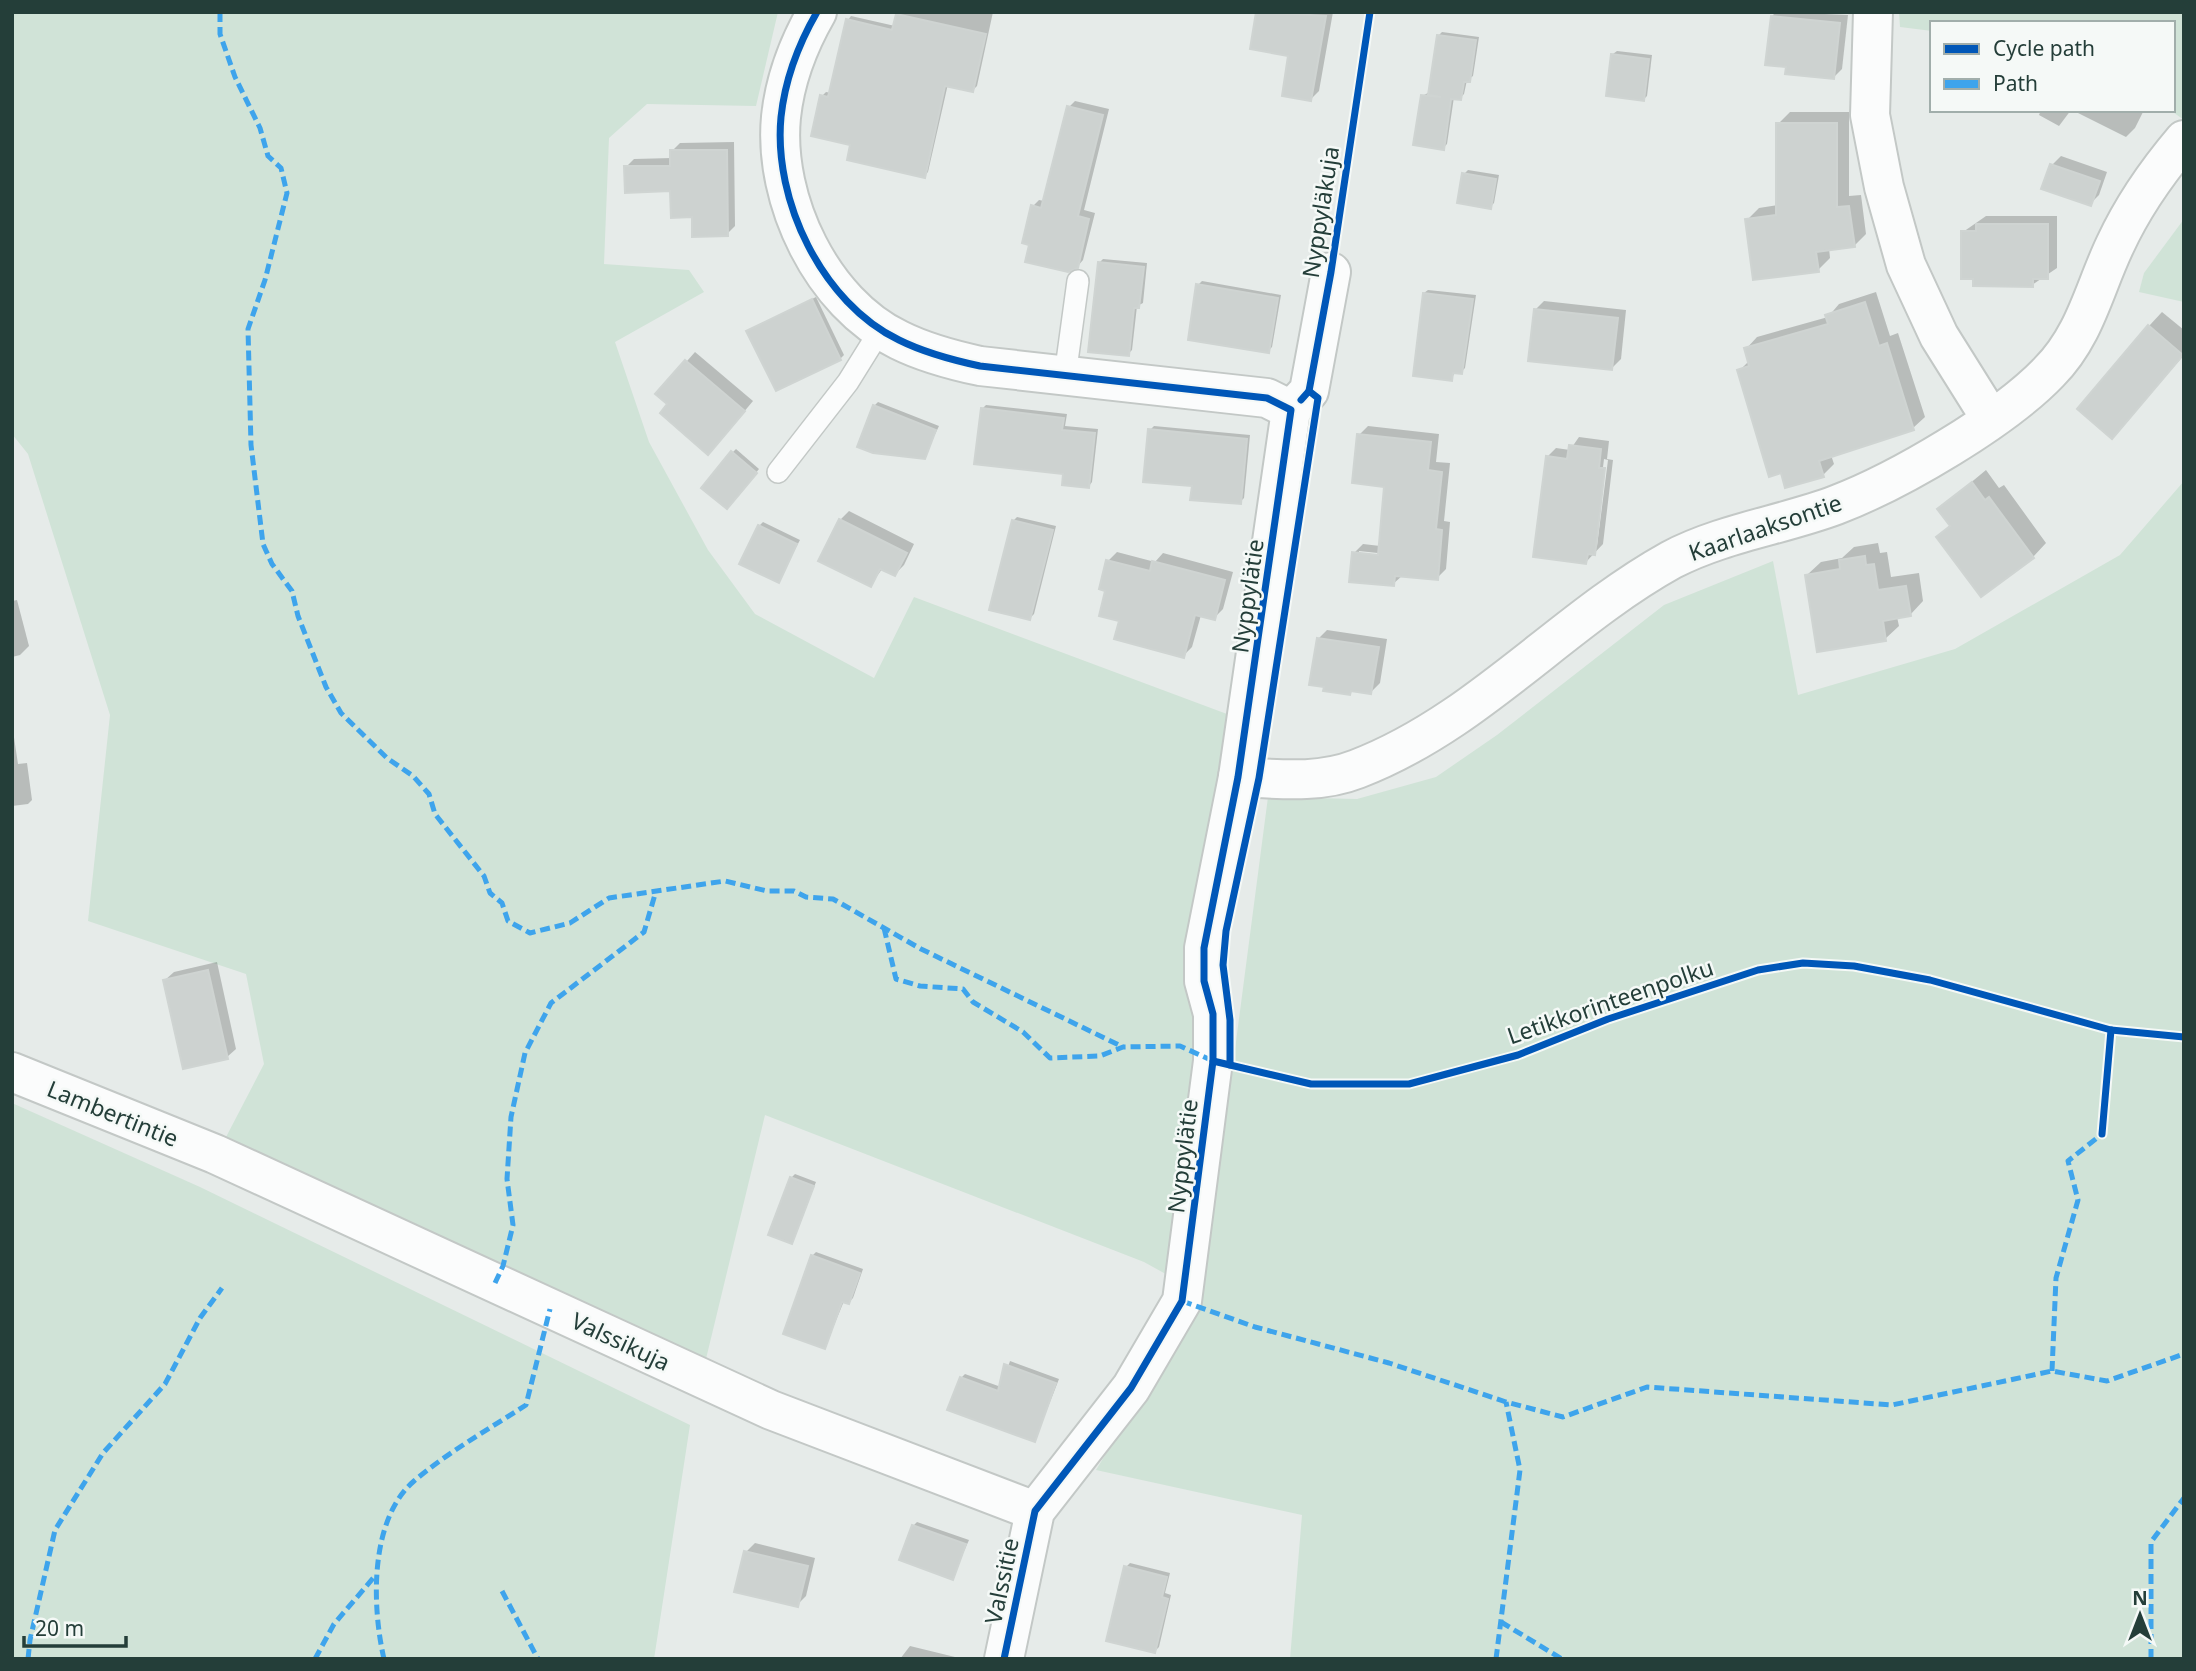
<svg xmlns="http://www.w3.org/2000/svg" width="2196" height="1671" font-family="'Noto Sans',sans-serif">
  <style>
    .green { fill: #d0e3d7 }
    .shadow { fill: #0003; fill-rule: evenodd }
    .building { fill: #cdd2d0; stroke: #cfd4d2; stroke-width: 2 }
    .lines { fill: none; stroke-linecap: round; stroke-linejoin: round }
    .service-casing { stroke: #c3c8c6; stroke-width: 24 }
    .minor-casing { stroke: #c3c8c6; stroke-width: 42 }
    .service { stroke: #fbfcfc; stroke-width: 21 }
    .minor { stroke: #fbfcfc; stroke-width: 38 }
    .quiet { stroke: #3ea4ec; stroke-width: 5; stroke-dasharray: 10 5; stroke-linecap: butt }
    .cycleway-casing { stroke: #f5f9f7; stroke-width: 11 }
    .cycleway { stroke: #0057b8; stroke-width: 7 }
    .labels { text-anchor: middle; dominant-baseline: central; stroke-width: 5; stroke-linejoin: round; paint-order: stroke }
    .street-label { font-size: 23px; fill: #243e39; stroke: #f5f9f7 }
  </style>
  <rect width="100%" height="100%" fill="#e6ebe9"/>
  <!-- green -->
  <g class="green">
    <path d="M12,12H778L756,106L647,104L609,138L604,264L689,270L704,292L615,342L649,442L708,550L755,614L874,678L914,597L1235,717L1184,955V975L1199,1006L1173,1278L1144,1262L765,1115L705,1363L225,1139L264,1064L246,974L88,921L110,715L28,454L12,434Z"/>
    <path d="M1899,12H2184V120L2170,110H2173V23H1932V31L1900,27Z"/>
    <path d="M2184,219V302L2139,292L2144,273Z"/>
    <path d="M2184,481V1659H1290L1302,1515L1096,1470L1203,1294L1268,797L1357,799L1436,777L1497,735L1664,605L1773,561L1798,695L1955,649L2120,555Z"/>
    <path d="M12,1103L200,1187L690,1425L654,1659H12Z"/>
  </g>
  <!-- shadow -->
  <g class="shadow">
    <path d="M900,12H993L977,86L973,90L948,84L928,172L924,176L852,143L822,96L826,92L831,93L848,20L851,16L895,26Z"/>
    <path d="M1258,12H1333L1319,91L1311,99L1290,54Z"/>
    <path d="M1776,12L1848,15L1842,69L1833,78L1788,66L1772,16Z"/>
    <path d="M1442,32L1479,37L1473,76L1467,80L1464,94L1460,98L1454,97L1447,144L1443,148L1422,96L1430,92L1438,36Z"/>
    <path d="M1617,51L1652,55L1647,96L1643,100L1613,54Z"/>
    <path d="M1075,101L1109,109L1084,210L1095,213L1083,260L1077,267L1031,244L1033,206L1039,200L1044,201L1069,107Z"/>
    <path d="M2041,110H2071L2059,126L2039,115Z"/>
    <path d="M2072,110H2144L2135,128L2126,137Z"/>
    <path d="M1790,112H1849V196L1861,195L1866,234L1854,246L1829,248L1830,258L1818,270L1747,220L1759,208L1778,205V124Z"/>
    <path d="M734,142L735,226L727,234L694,216L672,189L626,167L634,159L672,158V151L680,143Z"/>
    <path d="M2061,156L2107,172L2099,195L2090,204L2044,188L2052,165Z"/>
    <path d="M1468,170L1499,175L1494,203L1490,207L1464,174Z"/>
    <path d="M1986,216H2057V268L2032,285L1963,232Z"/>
    <path d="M1103,259L1147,263L1143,303L1137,306L1132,350L1128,354L1099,263Z"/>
    <path d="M1202,281L1281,295L1272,347L1268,351L1198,285Z"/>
    <path d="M1428,290L1476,295L1465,368L1461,372L1456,371L1451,379L1424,293Z"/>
    <path d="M1876,292L1890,336L1898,333L1925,417L1913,428L1831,455L1834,464L1823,475L1739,371L1749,361L1746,349L1757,337L1828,317L1839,304Z"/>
    <path d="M816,297L844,355L840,359L749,332Z"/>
    <path d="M1544,301L1626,310L1621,359L1612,368L1535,310Z"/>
    <path d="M2162,312L2184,330V355L2112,437L2149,326Z"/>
    <path d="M695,352L753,401L717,444L658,394Z"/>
    <path d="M878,402L939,426L924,457L874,406Z"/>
    <path d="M986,405L1067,414L1065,426L1098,429L1092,482L1089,486L1065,473L982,409Z"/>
    <path d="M1154,426L1250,435L1244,498L1240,502L1194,485L1150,430Z"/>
    <path d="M1368,426L1439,434L1436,462L1450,463L1444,521L1450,522L1446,569L1437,578L1403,575L1393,584L1354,553L1363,544L1380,546L1386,486L1359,435ZM1359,551L1387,554L1386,557L1359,554Z"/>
    <path d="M1579,437L1609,441L1607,459L1613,460L1603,544L1586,562L1547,457L1556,448L1570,450ZM1604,459L1608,460L1597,546L1593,550Z"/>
    <path d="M736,449L759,469L731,503L732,453Z"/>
    <path d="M1986,470L1999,488L2004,485L2046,543L2033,557L1938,537L1951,524L1939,509Z"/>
    <path d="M849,511L914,544L904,565L895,574L883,568L870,585L840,520Z"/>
    <path d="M1017,517L1056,526L1034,614L1030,618L1013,521Z"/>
    <path d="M763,522L800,540L778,581L759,526Z"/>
    <path d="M1878,543L1880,553L1887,552L1891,577L1919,573L1923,601L1910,615L1897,617L1899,626L1885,639L1807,575L1821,562L1842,558L1854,547Z"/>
    <path d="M1117,552L1155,562L1163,553L1233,572L1223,609L1214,618L1201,615L1192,647L1183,656L1121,620L1107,589L1108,561Z"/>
    <path d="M17,600L29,646L20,655L12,657V601Z"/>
    <path d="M1327,630L1387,639L1380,683L1371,692L1353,690L1350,693L1318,639Z"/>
    <path d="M12,724L18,764L27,763L32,800L28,804L12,806Z"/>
    <path d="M217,962L236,1049L227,1057L165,980L174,972Z"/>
    <path d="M795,1174L816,1182L792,1242L791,1178Z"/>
    <path d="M816,1252L863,1269L853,1298L849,1302L844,1301L825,1347L812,1256Z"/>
    <path d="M1010,1361L1059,1379L1035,1440L961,1378L965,1374L1001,1387Z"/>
    <path d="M917,1522L969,1540L952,1578L913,1526Z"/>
    <path d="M755,1543L815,1558L806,1596L797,1605L746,1552Z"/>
    <path d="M1130,1563L1170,1573L1165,1593L1171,1595L1159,1647L1155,1651L1126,1567Z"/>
    <path d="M910,1646L955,1657V1659H900Z"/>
  </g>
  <!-- building -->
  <g class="building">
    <path d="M1256,12L1326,16L1311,101L1282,96L1288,56L1250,49Z"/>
    <path d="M896,14L986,34L973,92L945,86L925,178L847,160L850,145L811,136L820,95L828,97L846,19L892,30Z"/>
    <path d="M1771,16L1840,23L1834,79L1785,74L1786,67L1765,65Z"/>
    <path d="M1437,35L1476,40L1470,82H1464L1461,100L1451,99L1444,150L1413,145L1421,95L1441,97L1428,95Z"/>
    <path d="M1611,54L1649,59L1644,101L1606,96Z"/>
    <path d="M1067,106L1103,115L1078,216L1089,219L1078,268L1068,272L1025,262L1029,245L1022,243L1031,205L1041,208Z"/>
    <path d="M1776,123H1837V207L1849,206L1855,247L1816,252L1819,272L1753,280L1745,219L1776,215Z"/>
    <path d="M670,150H727L728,236L692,237V217L671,218L670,191L625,193L624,166H670Z"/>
    <path d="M2050,164L2100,181L2091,206L2041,189Z"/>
    <path d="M1462,173L1496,179L1491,209L1457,203Z"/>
    <path d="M1976,224H2048V279H2033V287L1973,286V279H1961V231H1976Z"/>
    <path d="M1098,262L1144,267L1139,308H1134L1129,356L1088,352Z"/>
    <path d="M1196,284L1278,298L1269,353L1188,340Z"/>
    <path d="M1423,293L1473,299L1462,374L1453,373L1452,381L1413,376Z"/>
    <path d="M812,299L841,360L776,391L746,331Z"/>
    <path d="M1865,302L1879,346L1887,343L1914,430L1819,461L1824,477L1785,488L1781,473L1769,477L1737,370L1749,366L1744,348L1828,324L1825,315Z"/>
    <path d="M1534,309L1618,318L1612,370L1528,361Z"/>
    <path d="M2148,325L2183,355L2112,439L2077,409Z"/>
    <path d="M685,360L745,411L708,455L660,413L667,404L655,394Z"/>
    <path d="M873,405L936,430L925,459L873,453L857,447Z"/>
    <path d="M981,408L1064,418L1062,430L1095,433L1089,488L1062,485L1063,474L974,464Z"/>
    <path d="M1148,429L1247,439L1241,504L1190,500L1192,486L1143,482Z"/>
    <path d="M1357,434L1431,442L1428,470L1442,472L1436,529L1442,530L1438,580L1395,576L1394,586L1349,582L1352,552L1378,555L1384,487L1352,483Z"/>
    <path d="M1569,445L1601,449L1599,468H1605L1595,555L1588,554L1586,564L1533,557L1546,456L1567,459Z"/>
    <path d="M731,451L757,473L727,509L701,488Z"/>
    <path d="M1972,482L1985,500L1989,497L2034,558L1981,597L1936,537L1950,526L1937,509Z"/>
    <path d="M839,519L907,553L895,576L880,569L871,587L818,561Z"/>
    <path d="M1012,520L1053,530L1030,620L989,610Z"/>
    <path d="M758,525L797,544L779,583L739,564Z"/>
    <path d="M1865,556L1866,565L1874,564L1878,590L1906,586L1911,616L1883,621L1886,641L1817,652L1805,575L1840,569L1839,560Z"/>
    <path d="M1106,560L1150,571L1152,561L1225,580L1215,620L1195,615L1184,658L1114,639L1119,621L1099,616L1105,591L1099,589Z"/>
    <path d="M1317,638L1379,647L1371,694L1351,691L1350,695L1323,691L1324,687L1309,685Z"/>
    <path d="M208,970L228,1059L183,1069L163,980Z"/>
    <path d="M790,1177L814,1186L792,1244L768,1235Z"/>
    <path d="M811,1255L860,1273L849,1304L842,1302L825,1349L783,1334Z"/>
    <path d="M1004,1364L1056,1383L1035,1442L947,1410L960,1377L998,1391Z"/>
    <path d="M912,1525L966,1544L953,1580L899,1560Z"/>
    <path d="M744,1551L808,1566L798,1607L734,1592Z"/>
    <path d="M1124,1566L1167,1577L1162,1597L1168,1599L1155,1653L1106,1641Z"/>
  </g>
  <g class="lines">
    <defs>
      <g id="service">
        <path d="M1065,376L1078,281"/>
        <path d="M778,472L848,382L881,329"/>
      </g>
      <g id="minor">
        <path d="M817,12C798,45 785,79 781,117C773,200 822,303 899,340C925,353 952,360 980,366L1267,398L1291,410L1238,777L1204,948V981L1213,1014V1061L1182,1301L1131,1388L1035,1511L1004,1659"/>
        <path d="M1873,12L1870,115L1884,187L1906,265L1939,336L1991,419"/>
        <path d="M1291,410L1309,391L1331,272"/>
        <path d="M1238,777C1278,779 1319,784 1357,769C1477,723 1561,621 1671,560C1722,533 1783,525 1836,505C1899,481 2003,420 2049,372C2085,336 2094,289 2115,245C2133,206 2156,173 2184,140"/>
        <path d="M12,1072L215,1154L771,1410L1035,1511"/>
      </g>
    </defs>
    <!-- service casing -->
    <use href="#service" class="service-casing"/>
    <!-- minor casing -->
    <use href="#minor" class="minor-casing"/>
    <!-- service -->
    <use href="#service" class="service"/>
    <!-- minor -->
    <use href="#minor" class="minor"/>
    <!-- quiet -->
    <g class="quiet">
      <path d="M220,12V34L235,77L260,128L268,156L281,168L287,193L265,280L248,329L251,445L263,544L272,564L292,591L298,616L326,687L341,713L387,758L413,776L429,794L435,814L484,876L490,893L502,903L508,921L530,933L570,923L609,898L725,881L767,891H794L806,897L833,899L921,949L1123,1047"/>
      <path d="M884,928L896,979L920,986L963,989L973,1002L1023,1032L1050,1058L1100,1056L1123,1047L1180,1046L1213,1061"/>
      <path d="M495,1283L503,1266L513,1225L507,1179L511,1117L525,1053L551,1003L644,932L656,891"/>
      <path d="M1182,1301L1255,1327L1389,1363L1506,1402L1563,1417L1647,1387L1892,1405L2052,1371L2107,1381L2184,1354"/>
      <path d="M2052,1371L2056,1278L2078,1200L2068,1161L2102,1134"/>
      <path d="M502,1591L538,1659"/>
      <path d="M1501,1622L1562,1659"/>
      <path d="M28,1659L30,1640L55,1530L103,1453L165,1384L200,1318L222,1288"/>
      <path d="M315,1659L334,1624L375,1576"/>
      <path d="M384,1659C372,1607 369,1520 414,1481C448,1452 489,1429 526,1405L550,1309"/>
      <path d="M1496,1659L1520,1470L1506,1402"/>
      <path d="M2151,1659V1542L2184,1498"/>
    </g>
    <defs>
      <g id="cycleway">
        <path d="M817,12C798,45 785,79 781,117C773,200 822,303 899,340C925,353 952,360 980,366L1267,398L1291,410L1238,777L1204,948V981L1213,1014V1061L1182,1301L1131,1388L1035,1511L1004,1659"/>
        <path d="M1301,400L1309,391L1331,272L1370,12"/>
        <path d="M1213,1061L1311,1084H1409L1518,1055L1608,1019L1758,970L1803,963L1854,966L1930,980L2111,1030L2184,1037"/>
        <path d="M1230,1065V1020L1223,965L1226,931L1259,778L1318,398L1309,391"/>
        <path d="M2102,1134L2111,1030"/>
      </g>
    </defs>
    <!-- cycleway casing -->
    <use href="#cycleway" class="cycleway-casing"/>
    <!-- cycleway -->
    <use href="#cycleway" class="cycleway"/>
  </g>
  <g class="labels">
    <!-- street labels -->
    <g class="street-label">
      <text transform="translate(1320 212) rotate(-81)">Nyppyläkuja</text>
      <text transform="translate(1765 527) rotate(-19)">Kaarlaaksontie</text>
      <text transform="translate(1247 596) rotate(-82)">Nyppylätie</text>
      <text transform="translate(1610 1001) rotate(-19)">Letikkorinteenpolku</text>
      <text transform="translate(113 1113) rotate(22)">Lambertintie</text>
      <text transform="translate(1182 1156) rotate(-83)">Nyppylätie</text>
      <text transform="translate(621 1341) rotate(25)">Valssikuja</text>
      <text transform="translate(1001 1581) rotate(-78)">Valssitie</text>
    </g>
  </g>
  <!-- border -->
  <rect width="2196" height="1671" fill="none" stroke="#243e39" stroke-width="28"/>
  <!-- legend -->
  <rect x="1930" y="21" width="245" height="91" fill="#f5f9f7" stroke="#a1aeab" stroke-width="2"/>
  <rect x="1944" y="44" width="35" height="10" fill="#0057b8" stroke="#a1aeab" stroke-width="2"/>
  <text x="1993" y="56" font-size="21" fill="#243e39">Cycle path</text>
  <rect x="1944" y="79" width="35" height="10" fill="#3ea4ec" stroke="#a1aeab" stroke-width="2"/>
  <text x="1993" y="91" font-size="21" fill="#243e39">Path</text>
  <!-- north arrow -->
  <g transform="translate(2140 1615)" stroke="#f5f9f7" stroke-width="5" paint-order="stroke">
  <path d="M0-5L12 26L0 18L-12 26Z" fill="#243e39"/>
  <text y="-10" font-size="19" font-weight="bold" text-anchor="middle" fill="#243e39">N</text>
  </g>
  <!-- scale -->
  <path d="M24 1636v10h102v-10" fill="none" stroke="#243e39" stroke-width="3.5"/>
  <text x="35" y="1636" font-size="21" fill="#243e39" stroke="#f5f9f7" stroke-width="5" paint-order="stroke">20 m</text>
</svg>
